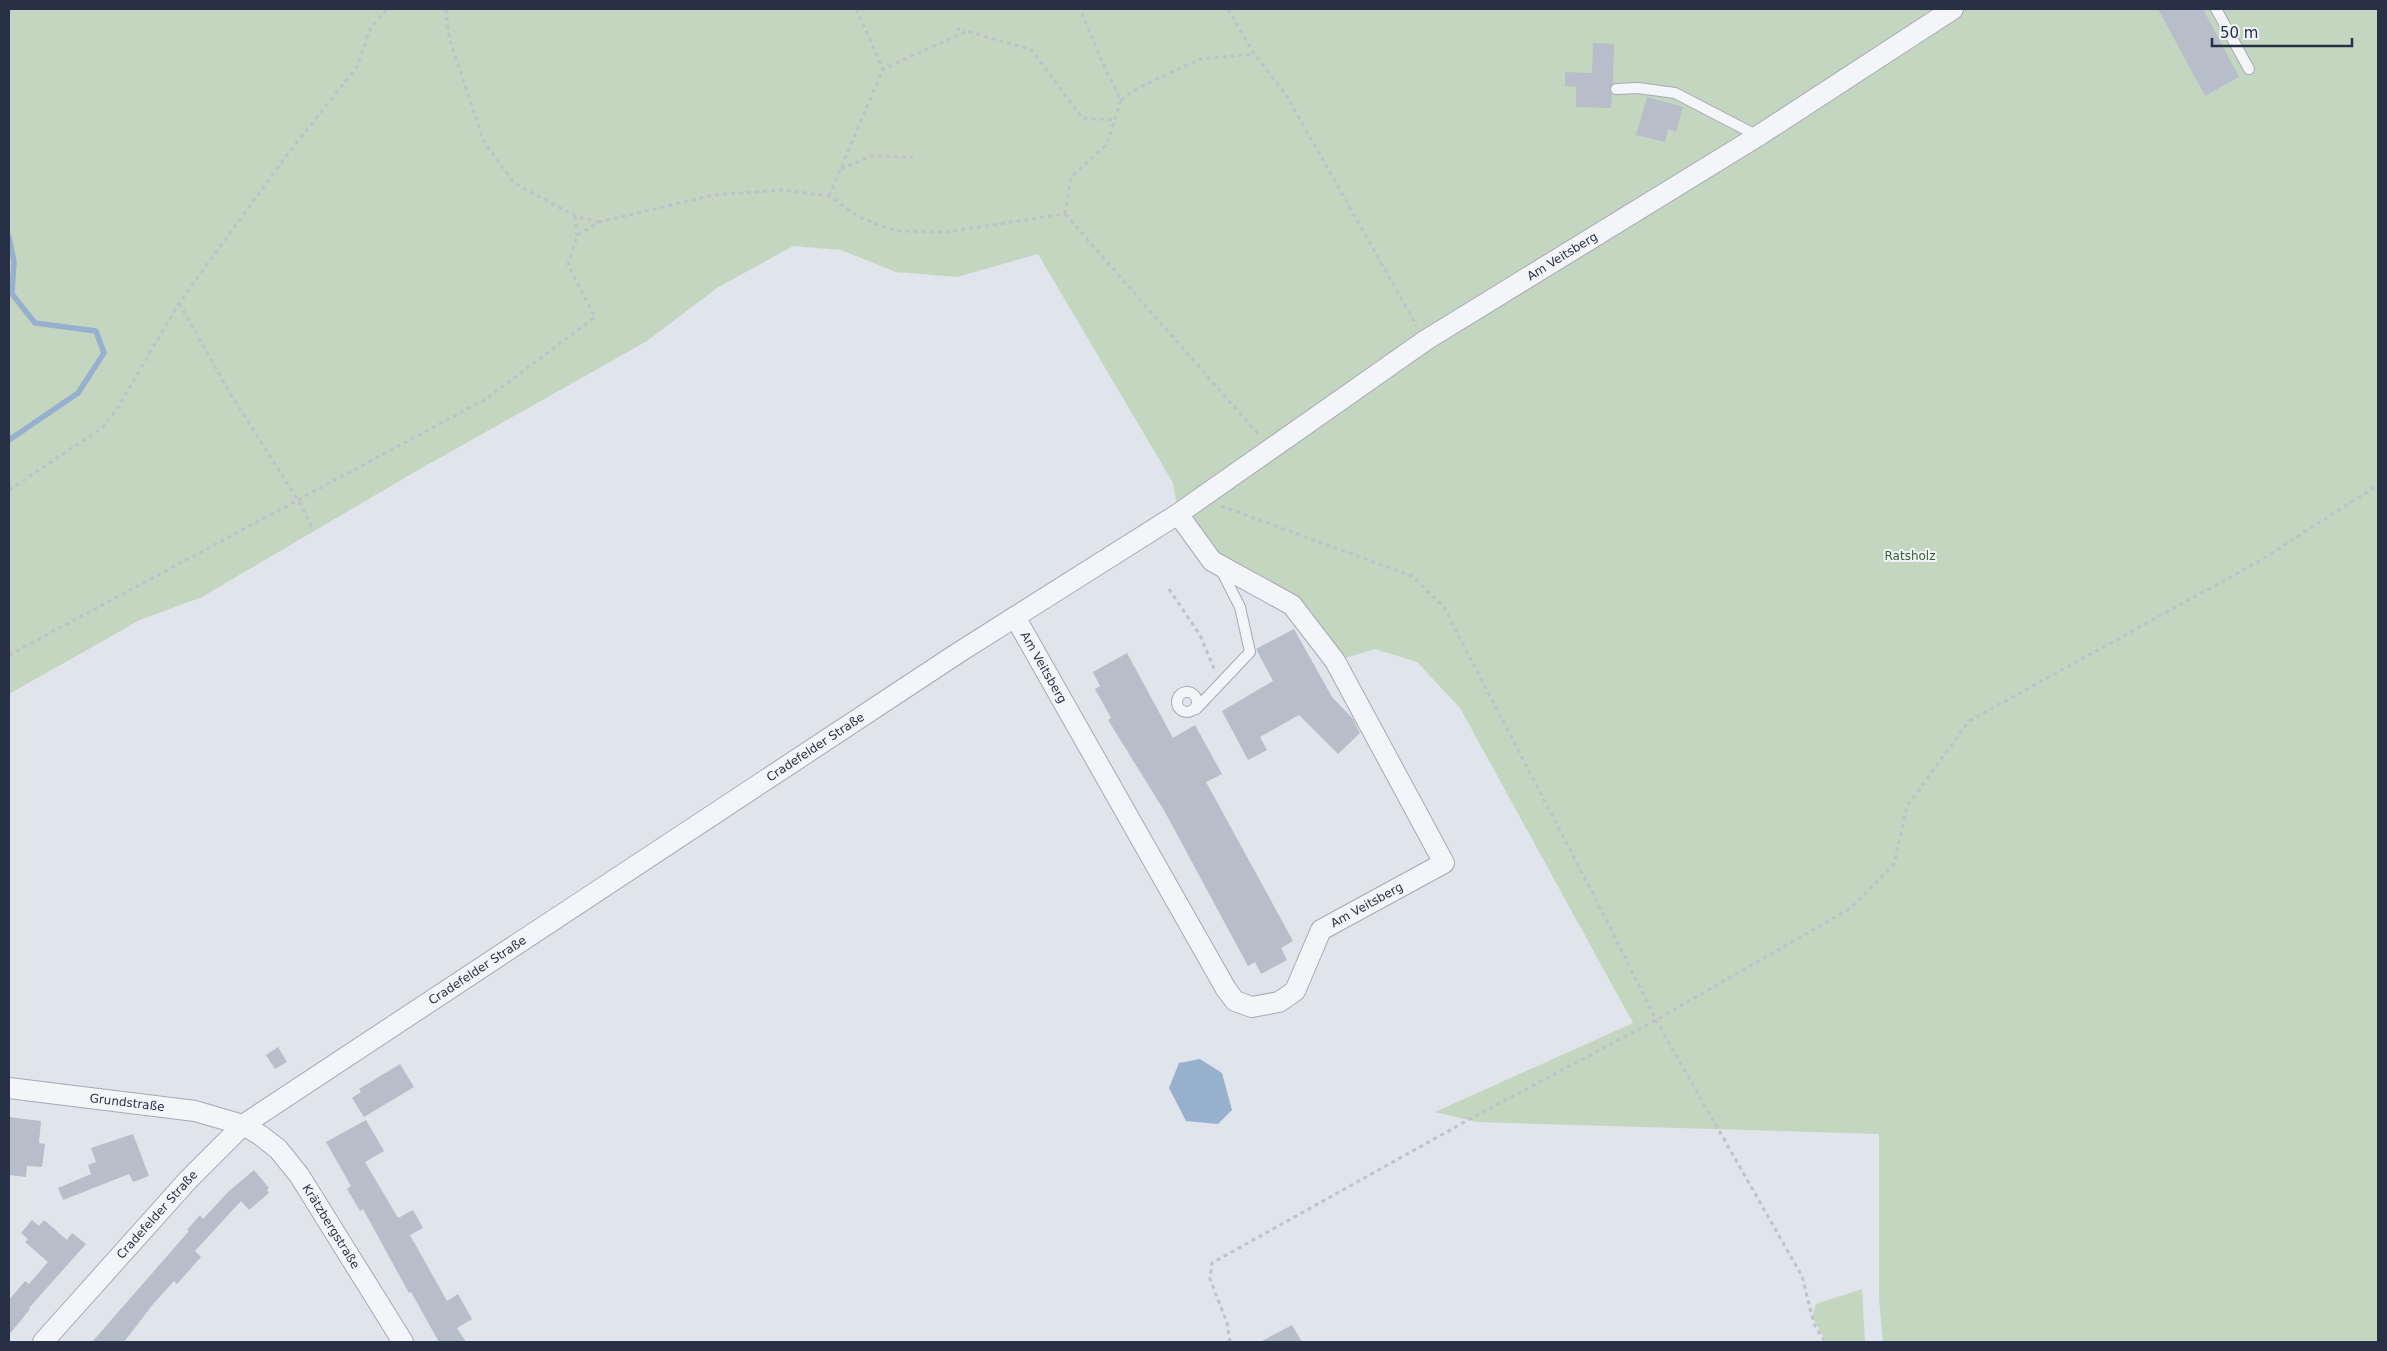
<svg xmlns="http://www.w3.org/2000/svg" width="2387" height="1351" font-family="'DejaVu Sans',sans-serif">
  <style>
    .green { fill: #c5d6c0 }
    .water { fill: #97b0ce }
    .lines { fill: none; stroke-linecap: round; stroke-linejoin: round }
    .stream { stroke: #97b0ce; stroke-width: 5.5 }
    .building { fill: #b7bdc9 }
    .service-casing { stroke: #a5aab6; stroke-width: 12 }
    .minor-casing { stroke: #a5aab6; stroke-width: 22 }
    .path { stroke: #bec2c9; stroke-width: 3; stroke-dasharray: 4 4; stroke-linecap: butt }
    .service { stroke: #f3f5f8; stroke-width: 10 }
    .minor { stroke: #f3f5f8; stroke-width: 20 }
    .labels { text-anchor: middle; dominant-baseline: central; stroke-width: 4; stroke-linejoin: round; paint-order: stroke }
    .street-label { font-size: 12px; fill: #273044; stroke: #f0f3f8 }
    .park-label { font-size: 12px; fill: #396133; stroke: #f0f3f8 }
  </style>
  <rect width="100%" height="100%" fill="#e0e4eb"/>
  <!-- green -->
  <g class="green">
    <path d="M9,9H2378V1342H1883L1879,1299V1134L1477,1122L1435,1112L1633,1023L1460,708L1417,662L1375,649L1335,661L1292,605L1212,561L1178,514L1173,483L1038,254L957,277L896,272L841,250L793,246L717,288L647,341L413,473L202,597L140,620L9,694Z"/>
    <path d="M1862,1289L1865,1342H1827L1812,1317L1816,1304Z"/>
  </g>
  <!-- water -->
  <path class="water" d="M1200,1059L1222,1073L1232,1110L1218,1124L1186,1121L1169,1088L1179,1063Z"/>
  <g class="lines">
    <!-- stream -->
    <path class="stream" d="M9,237L14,261L12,294L35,323L96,331L104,353L78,393L9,440"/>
  </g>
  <!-- building -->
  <g class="building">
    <path d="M2158,9H2203L2239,77L2205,96Z"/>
    <path d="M1593,43L1614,44L1613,83L1609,89L1612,95L1611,108L1576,107V87L1565,86V72L1592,73Z"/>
    <path d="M1647,97L1683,107L1676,132L1668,129L1665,142L1636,135Z"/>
    <path d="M1294,629L1332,697L1353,719L1360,733L1338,754L1299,715L1260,737L1267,750L1248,760L1222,711L1273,681L1256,649Z"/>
    <path d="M1127,653L1173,738L1195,725L1222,774L1206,782L1293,941L1281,948L1287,960L1261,974L1255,962L1248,966L1165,812L1108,720L1111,718L1095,689L1100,686L1093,672Z"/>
    <path d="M278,1047L287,1062L275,1069L266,1055Z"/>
    <path d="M400,1064L414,1087L364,1117L352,1098L361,1092L359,1089Z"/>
    <path d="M9,1117L41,1121L39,1143L45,1144L42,1167L27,1166L26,1177L9,1175Z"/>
    <path d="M366,1120L384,1151L365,1162L398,1218L413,1210L423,1228L410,1235L447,1301L458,1294L472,1319L457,1328L466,1342H439L411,1292L409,1293L363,1209L360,1211L347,1189L351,1186L326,1142Z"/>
    <path d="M133,1134L149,1176L133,1182L129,1174L63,1200L58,1188L91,1174L88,1165L96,1162L91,1148Z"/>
    <path d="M254,1170L269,1188L267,1190L269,1193L249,1210L241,1201L195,1251L201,1257L177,1284L174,1281L154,1303L124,1342H92L189,1231L187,1230L200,1215L203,1219L228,1192Z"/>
    <path d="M32,1220L39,1226L44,1220L67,1240L72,1233L86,1244L29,1308L30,1309L9,1335V1300L25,1281L29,1284L48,1262L25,1242L28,1239L21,1233Z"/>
    <path d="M1292,1325L1302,1342H1260Z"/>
  </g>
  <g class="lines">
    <defs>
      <g id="service">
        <path d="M2216,9L2249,69"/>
        <path d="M1616,89L1638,88L1675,93L1758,136"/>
        <circle cx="1187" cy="702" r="10"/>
        <path d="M1196,709L1250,652L1240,607L1221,570"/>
      </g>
      <g id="minor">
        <path id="s1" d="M1015,617L1226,989L1235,1001L1252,1007L1279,1002L1295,991L1321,930L1444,863L1335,661L1292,605L1212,561L1178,514"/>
        <path id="s2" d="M9,1088L195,1111L243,1125L260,1135L278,1149L299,1175L403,1342"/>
        <path id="s3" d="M43,1342L188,1180L243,1125L958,653L1178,514L1426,340L1758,136L1953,9"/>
      </g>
    </defs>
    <!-- service casing -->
    <use href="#service" class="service-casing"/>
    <!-- minor casing -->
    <use href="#minor" class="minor-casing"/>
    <!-- path -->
    <g class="path">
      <path d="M446,9L449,38L484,142L514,183L575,216L599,222"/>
      <path d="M856,9L883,69"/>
      <path d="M1228,9L1254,54L1285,93L1417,326"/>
      <path d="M958,27L959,35"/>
      <path d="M1121,100L1136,89L1200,59L1254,54"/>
      <path d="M841,169L871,156L913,157"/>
      <path d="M829,196L883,69L967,31L1032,50L1082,118L1115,120"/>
      <path d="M1065,214L1259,435"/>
      <path d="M1065,214L1071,177L1107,144L1121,100L1106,71L1080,9"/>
      <path d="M575,216L577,236"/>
      <path d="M179,303L230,393L298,500L313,529"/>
      <path d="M9,490L102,428L117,409L179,303L287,155L357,67L371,27L387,9"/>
      <path d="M1221,506L1412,576L1443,606L1604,915L1656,1020L1802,1276L1814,1324L1825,1342"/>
      <path d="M1169,589L1200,635L1215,671"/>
      <path d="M9,655L486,399L595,317L568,265L577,236L599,222L714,195L783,190L829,196L859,217L896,231L945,232L1065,214"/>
      <path d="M1230,1342L1227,1323L1210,1279L1212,1263L1468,1120L1656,1020L1851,908L1894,864L1907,806L1969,721L2256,563L2378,485"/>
    </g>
    <!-- service -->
    <use href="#service" class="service"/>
    <!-- minor -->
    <use href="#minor" class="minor"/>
  </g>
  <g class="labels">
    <!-- street labels -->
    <g class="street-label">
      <text stroke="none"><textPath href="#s3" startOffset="1875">Am Veitsberg</textPath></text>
      <text stroke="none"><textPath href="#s1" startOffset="58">Am Veitsberg</textPath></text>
      <text stroke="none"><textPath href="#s3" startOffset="981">Cradefelder Straße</textPath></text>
      <text stroke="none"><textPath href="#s1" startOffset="626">Am Veitsberg</textPath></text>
      <text stroke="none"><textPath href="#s3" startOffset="576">Cradefelder Straße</textPath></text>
      <text stroke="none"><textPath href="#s2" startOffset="119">Grundstraße</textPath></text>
      <text stroke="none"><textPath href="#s3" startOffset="171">Cradefelder Straße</textPath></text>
      <text stroke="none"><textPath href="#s2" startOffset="374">Krätzbergstraße</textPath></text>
    </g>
    <!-- park labels -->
    <g class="park-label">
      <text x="1910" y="556">Ratsholz</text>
    </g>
  </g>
  <!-- border -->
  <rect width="2387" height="1351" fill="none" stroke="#273044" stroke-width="20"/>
  <!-- scale -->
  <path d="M2212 38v8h140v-8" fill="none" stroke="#273044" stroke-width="2.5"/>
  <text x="2220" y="38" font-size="15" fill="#273044" stroke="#f0f3f8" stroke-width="4" paint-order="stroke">50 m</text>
</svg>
